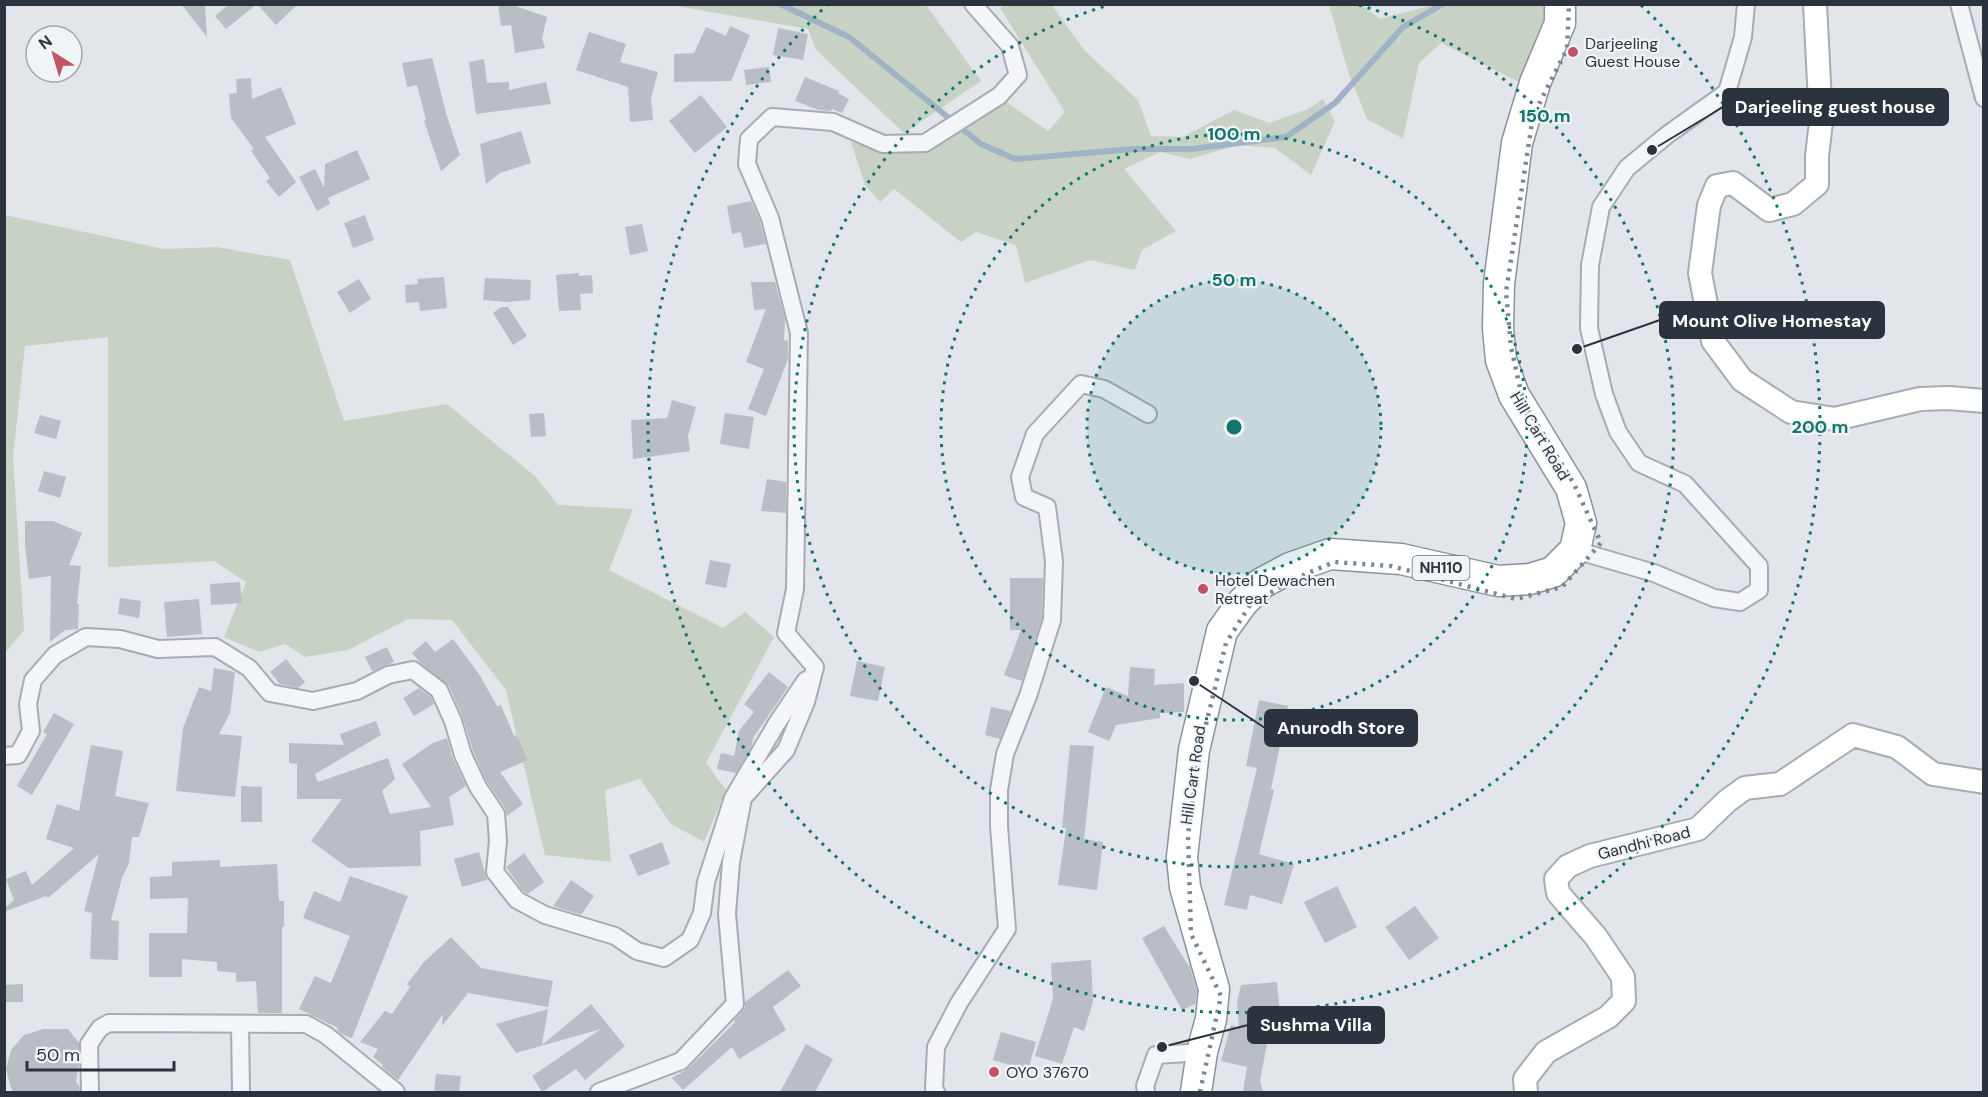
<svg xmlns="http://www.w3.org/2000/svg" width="1988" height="1097" font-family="'DM Sans',sans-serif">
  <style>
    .green { fill: #c8d2c4 }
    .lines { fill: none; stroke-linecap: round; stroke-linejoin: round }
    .stream { stroke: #a0b3c6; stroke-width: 6 }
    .building { fill: #b9bec5 }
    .street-casing { stroke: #a7acb3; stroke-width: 20 }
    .secondary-casing { stroke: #a7acb3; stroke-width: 26 }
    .highway-casing { stroke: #8a939e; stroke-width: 33 }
    .street { stroke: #f4f5f8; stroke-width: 16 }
    .secondary { stroke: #fff; stroke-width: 22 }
    .highway { stroke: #fff; stroke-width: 30 }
    .rail { stroke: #7d8591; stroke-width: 4.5; stroke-dasharray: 3 6; stroke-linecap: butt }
    .ring { fill: none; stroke: #0f766e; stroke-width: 3; stroke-dasharray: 3 6 }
    .poi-dot { fill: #c25265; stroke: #f1f4f6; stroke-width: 2 }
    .labels { text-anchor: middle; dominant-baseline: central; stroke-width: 4.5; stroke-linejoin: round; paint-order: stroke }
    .shield { fill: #f1f4f6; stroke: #666d76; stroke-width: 1.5 }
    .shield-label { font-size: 15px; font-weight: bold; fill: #2b333f }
    .poi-label { font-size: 16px; fill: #2b333f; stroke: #f1f4f6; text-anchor: start }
    .street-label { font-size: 16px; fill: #2b333f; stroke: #f1f4f6 }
    .centre { fill: #0f766e; stroke: #f1f4f6; stroke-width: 3 }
    .ring-label { font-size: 18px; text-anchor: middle; font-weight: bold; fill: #0f766e; stroke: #f1f4f6; stroke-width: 4.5; stroke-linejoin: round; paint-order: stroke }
    .leader { fill: none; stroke: #2b333f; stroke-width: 2 }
    .callout-dot { fill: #2b333f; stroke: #f1f4f6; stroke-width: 2 }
    .callout { fill: #2b333f; stroke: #2b333f; stroke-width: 2 }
    .callout-label { font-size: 18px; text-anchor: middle; font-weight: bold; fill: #fff }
  </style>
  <rect width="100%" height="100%" fill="#e2e5e9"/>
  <!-- green -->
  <g class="green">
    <path d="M1006,4L1052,5L1084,50L1138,100L1151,136L1183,137L1234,110L1269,123L1308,109L1323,99L1335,121L1311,175L1275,148L1238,145L1190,159L1160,152L1124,169L1176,231L1142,250L1135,270L1090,260L1025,283L1016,245L976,232L961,242L894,189L880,202L865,185L851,142L883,151L933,146L1005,101L1048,131L1065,112L1000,8Z"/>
    <path d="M670,5H926L981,81L904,133L816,50L808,29Z"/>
    <path d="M1329,5H1362L1380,19L1433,5H1546L1549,26L1519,82L1441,43L1419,63L1403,139L1367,119L1348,71Z"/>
    <path d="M5,215L164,249L217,247L290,260L344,421L447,404L536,477L558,505L633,509L609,570L723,628L745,612L774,637L706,763L726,790L704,842L671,824L640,779L605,790L611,862L545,855L506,690L452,620L408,619L348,650L305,657L285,644L259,652L224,637L246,582L214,561L108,567V337L25,346L13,457L24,630L5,653Z"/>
  </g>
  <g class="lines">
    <!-- stream -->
    <path class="stream" d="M780,4L849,37L981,144L1015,159L1134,149H1192L1286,137L1335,103L1403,27L1443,4"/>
  </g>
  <!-- building -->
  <g class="building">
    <path d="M181,4H205L207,37Z"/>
    <path d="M229,4H257L226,29L215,16Z"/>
    <path d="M257,4H298L276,25Z"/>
    <path d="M498,4H510L547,17L542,38L545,48L515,53L511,25L501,26Z"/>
    <path d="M730,26L750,35L731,81L674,82V54L694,53L706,27L726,36Z"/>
    <path d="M778,28L808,34L803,60L773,55Z"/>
    <path d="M589,32L626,44L620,62L658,72L651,98L653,120L630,122L628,87L576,70Z"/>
    <path d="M432,58L446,113L460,155L441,171L424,121L426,120L417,85L407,87L402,63Z"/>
    <path d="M484,59L487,83L509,82V90L546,82L551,104L476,114L469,62Z"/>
    <path d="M769,67L771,82L746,85L744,70Z"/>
    <path d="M805,77L839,91L838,93L849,99L842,113L832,109L831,111L819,110L795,101Z"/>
    <path d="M251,78L252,99L281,87L296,124L265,137L296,182L279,197L266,181L270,178L251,151L254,149L231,118L229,94L237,93L236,79Z"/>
    <path d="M701,95L727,127L695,153L669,121Z"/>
    <path d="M521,131L531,163L500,173L486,184L480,144Z"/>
    <path d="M357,150L370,179L328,198L330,204L317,211L299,177L315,169L324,188L325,164Z"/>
    <path d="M751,201L760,221L766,244L744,248L741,232L732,234L727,206Z"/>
    <path d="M365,215L374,240L353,248L344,223Z"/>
    <path d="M642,224L648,251L630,255L625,227Z"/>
    <path d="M579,273V276L592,275L593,293L580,294L581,310L559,311L556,275Z"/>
    <path d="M444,277L447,308L420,311L419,302L406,303L405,285L418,284L417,279Z"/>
    <path d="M485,278L531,280L530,300L506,302L483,300Z"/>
    <path d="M359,279L371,299L350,313L337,292Z"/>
    <path d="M751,282H775L785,319L784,340L788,341V359L766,416L748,409L764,369L746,362L766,309L754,310Z"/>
    <path d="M501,307H508L527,336L513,345L493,313Z"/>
    <path d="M672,400L696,407L688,436L690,451L633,459L631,420L667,418Z"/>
    <path d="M544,413L546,436L531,437L529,414Z"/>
    <path d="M725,413L754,417L749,449L720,444Z"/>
    <path d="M40,415L61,421L56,439L34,433Z"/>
    <path d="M44,471L66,477L60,498L38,491Z"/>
    <path d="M767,479L786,482V513L761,511Z"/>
    <path d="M25,521H53L82,533L69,565L81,566L77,604H79L78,629L65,630L50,642L51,576L29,579L25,546Z"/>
    <path d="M710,560L731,564L726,588L705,584Z"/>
    <path d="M1010,578H1043L1042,618L1022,681L1004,675L1021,630H1010Z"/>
    <path d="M240,582L242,603L211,605L210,584Z"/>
    <path d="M120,598L141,601L139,618L118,614Z"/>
    <path d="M199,599L202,634L167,637L164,602Z"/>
    <path d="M453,639L479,674L497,706L501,705L514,736L516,735L528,760L500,772L523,804L507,816L505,808L487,782L473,751L463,718L449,686L420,662L412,653L426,641L435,652Z"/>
    <path d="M387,647L394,662L372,671L365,657Z"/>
    <path d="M286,659L305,682L298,688L280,684L270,672Z"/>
    <path d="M857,661L885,667L878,701L850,696Z"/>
    <path d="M1130,667L1155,669L1154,685L1184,683V712L1160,713V718L1116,725L1109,741L1088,732L1106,687L1128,696Z"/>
    <path d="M214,668L235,672L230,713L219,734L242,736L235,797L176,791L183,728L199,687L211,691Z"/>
    <path d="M769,672L788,687L753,738L752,746L736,773L717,769L721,753L734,756L739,731L754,712L744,704Z"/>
    <path d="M419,688L431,697L434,704L414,716L403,698Z"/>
    <path d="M1259,700L1288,706L1271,789L1274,790L1259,854L1294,864L1282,904L1250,895L1247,910L1224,905L1257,768L1246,766Z"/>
    <path d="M991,707L1011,711L1000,739L985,735Z"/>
    <path d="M54,713L74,724L32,795L17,786L47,734L43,732Z"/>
    <path d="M376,721L381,735L315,774L318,782L388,758L395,779L382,791L390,814L431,807L402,764L433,743L447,738L453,759L466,786L449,797L454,825L420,831L421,866L348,868L311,841L342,799H297V764L289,763V743L344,745L340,734Z"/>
    <path d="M91,745L123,751L115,796L149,803L139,837H132L129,863L122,878L111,920L119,921L118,960L90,959L92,913L84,911L99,854L48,898L46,896L4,912V909L14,900L6,879L26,871L32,885L74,848L46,839L57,804L79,811Z"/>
    <path d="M1070,745L1094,746L1084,839L1103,842L1097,890L1058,885L1066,828H1062Z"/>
    <path d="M241,786L262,787V822H241Z"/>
    <path d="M662,842L670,864L638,876L629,855Z"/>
    <path d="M479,852L487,880L462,887L454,859Z"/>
    <path d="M524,853L544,882L528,894L524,892L506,867Z"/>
    <path d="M220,860V867L277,864L279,901H284V927H282V1013H258L256,981L236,982V973L217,971V962L182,959V977H149V933H187L188,898L150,899V877L172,876V862Z"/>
    <path d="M350,876L408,896L352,1038L341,1034L337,1030L338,1028L299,1009L315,976L331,983L350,936L303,918L314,891L340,902Z"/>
    <path d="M571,880L594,896L581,915L553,906Z"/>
    <path d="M1337,886L1357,927L1325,943L1304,902Z"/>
    <path d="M1415,906L1439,938L1409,960L1385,927Z"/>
    <path d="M1164,926L1188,965L1189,964L1197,991L1195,1004L1182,1010L1142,938Z"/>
    <path d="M451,937L481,968L553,981L548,1007L468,993L442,1026L443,1014L398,1080L382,1067L383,1065L373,1057L378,1049L360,1042L385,1011L392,1014L410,987L407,984L424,962Z"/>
    <path d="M1091,960L1093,1002L1084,1031L1074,1027L1062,1064L1035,1056L1053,999L1051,963Z"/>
    <path d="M788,970L801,986L773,1007L786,1030L739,1059L732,1047L683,1090L672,1078L689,1068L735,1022L734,1020L745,1008V1002Z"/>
    <path d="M1277,982L1280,1014L1274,1035L1269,1034L1260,1080L1263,1092H1243L1247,1067L1221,1061L1231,1025L1239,1028L1237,1002L1241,985Z"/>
    <path d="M23,984V1002H4V985Z"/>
    <path d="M591,1004L625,1046L585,1080L576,1069L542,1092L532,1076L601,1029L516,1053L496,1024L548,1009L542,1045Z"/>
    <path d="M43,1029H68L79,1043V1052L74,1056L79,1063L76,1082L79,1086L80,1092H13L11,1088L6,1069L11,1050L24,1035Z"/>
    <path d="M1001,1032L1036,1042L1028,1070L993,1060Z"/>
    <path d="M806,1044L833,1059L815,1092H780Z"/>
    <path d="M436,1074L461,1076L459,1092H434Z"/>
  </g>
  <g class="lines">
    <defs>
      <g id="street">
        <path d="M1959,4L1984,98"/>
        <path d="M1575,550L1654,573L1714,598L1740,602L1759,590V566L1685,484L1639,463L1618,432L1604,394L1589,328L1590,265L1601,207L1627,168L1667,135L1727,92L1743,37L1746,4"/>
        <path d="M4,756L18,755L31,731L28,704L33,680L55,655L86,637L120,639L158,649L215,647L249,668L270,693L313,701L357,691L388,675L413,670L439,690L453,721L463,755L478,787L496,814L498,841L495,872L517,900L545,915L615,936L637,951L664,958L690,940L702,913L706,882L733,798L777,723L806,680"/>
        <path d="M240,1024L241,1092"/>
        <path d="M90,1092L89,1044L100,1028L109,1023L306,1024L326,1035L396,1092"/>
        <path d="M599,1092L681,1061L735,1004L727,914L731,862L743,798L786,750L806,702L815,667L786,633L795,589L799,333L770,218L747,164L749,139L772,117L833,122L883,144L925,143L999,96L1018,75L1010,46L973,4"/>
        <path d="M936,1092L934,1088L936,1047L959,1003L1007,929L999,826V790L1005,754L1028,696L1052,620L1054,561L1047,507L1024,497L1020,477L1035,434L1081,384L1104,389L1148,414"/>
        <path d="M1146,1092L1145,1086L1156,1055L1202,1052"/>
      </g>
      <g id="secondary">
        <path d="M1815,4L1821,122L1817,156V184L1793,204L1769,210L1733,183L1717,186L1709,205L1700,273L1713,341L1742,380L1791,412L1835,419L1920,399L1949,398L1984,401"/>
        <path d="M1526,1092L1525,1079L1546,1052L1608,1017L1624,1001L1623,977L1596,937L1558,893L1556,879L1568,866L1590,856L1698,829L1727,801L1745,788L1780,784L1853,735L1897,747L1933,774L1984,782"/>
      </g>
      <path id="highway" d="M1196,1092L1202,1052L1211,1019L1214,989L1185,887L1182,857L1194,750L1222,631L1243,602L1262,583L1290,568L1330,554L1401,559L1498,581L1530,579L1553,572L1575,550L1581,523L1571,488L1514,395L1501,360L1498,328L1499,284L1517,143L1535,83L1560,23V4"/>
    </defs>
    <!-- street casing -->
    <use href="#street" class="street-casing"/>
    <!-- secondary casing -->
    <use href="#secondary" class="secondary-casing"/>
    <!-- highway casing -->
    <use href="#highway" class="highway-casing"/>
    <!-- street -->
    <use href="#street" class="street"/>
    <!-- secondary -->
    <use href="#secondary" class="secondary"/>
    <!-- highway -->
    <use href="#highway" class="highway"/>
    <!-- rail -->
    <path class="rail" d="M1200,1092L1221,996L1191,934L1188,835L1200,749L1226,643L1250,605L1292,580L1334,562L1391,566L1516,599L1562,587L1601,543L1574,484L1523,401L1511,347L1506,292L1533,116L1567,49L1569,4"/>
  </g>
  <!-- distance rings -->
  <circle cx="1234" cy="427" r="147" fill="#0f766e" fill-opacity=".12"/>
  <g class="ring">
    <circle cx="1234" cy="427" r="147"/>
    <circle cx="1234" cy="427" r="293"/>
    <path d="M1359 5A440 440 0 1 1 1109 5"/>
    <path d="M1641 5A586 586 0 1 1 827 5"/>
  </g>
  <!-- markers -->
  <g class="poi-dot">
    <circle cx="1573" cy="52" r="6"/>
    <circle cx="1203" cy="589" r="6"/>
    <circle cx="994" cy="1072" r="6"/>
  </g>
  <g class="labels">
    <!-- shield labels -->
    <rect class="shield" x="1412.5" y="556" width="57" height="24" rx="4.5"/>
    <g class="shield-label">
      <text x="1441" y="568">NH110</text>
    </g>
    <!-- poi labels -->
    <g class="poi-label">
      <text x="1585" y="43">Darjeeling<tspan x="1585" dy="18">Guest House</tspan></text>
      <text x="1215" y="580">Hotel Dewachen<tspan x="1215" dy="18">Retreat</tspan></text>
      <text x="1006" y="1072">OYO 37670</text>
    </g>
    <!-- street labels -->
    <g class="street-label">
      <text transform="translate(1540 436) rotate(59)">Hill Cart Road</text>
      <text transform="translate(1193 775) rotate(-82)">Hill Cart Road</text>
      <text transform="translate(1644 843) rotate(-14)">Gandhi Road</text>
    </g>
  </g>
  <circle cx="1234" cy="427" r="9" class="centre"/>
  <g class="ring-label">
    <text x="1545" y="122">150 m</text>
    <text x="1234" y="140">100 m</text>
    <text x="1234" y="286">50 m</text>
    <text x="1820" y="433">200 m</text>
  </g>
  <!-- callouts -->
  <path class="leader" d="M1652 150L1723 107M1577 349L1660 320M1194 681L1265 728M1162 1047L1248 1025"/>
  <g class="callout-dot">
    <circle cx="1652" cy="150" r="6"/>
    <circle cx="1577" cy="349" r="6"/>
    <circle cx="1194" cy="681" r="6"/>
    <circle cx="1162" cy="1047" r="6"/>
  </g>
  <g class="callout">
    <rect x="1723" y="89" width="225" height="36" rx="6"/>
    <rect x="1660" y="302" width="224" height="36" rx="6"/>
    <rect x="1265" y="710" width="152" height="36" rx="6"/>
    <rect x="1248" y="1007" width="136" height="36" rx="6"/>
  </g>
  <g class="callout-label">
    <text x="1835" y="113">Darjeeling guest house</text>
    <text x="1772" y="327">Mount Olive Homestay</text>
    <text x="1341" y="734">Anurodh Store</text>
    <text x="1316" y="1031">Sushma Villa</text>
  </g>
  <!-- border -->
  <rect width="1988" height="1097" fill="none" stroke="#2b333f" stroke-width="12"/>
  <!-- north arrow -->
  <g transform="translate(54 54) rotate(323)"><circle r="28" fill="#f1f4f6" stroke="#a2a7ad" stroke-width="1.5"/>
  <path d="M0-4.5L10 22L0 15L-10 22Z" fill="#c25265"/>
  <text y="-9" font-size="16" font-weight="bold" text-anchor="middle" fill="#2b333f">N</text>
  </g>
  <!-- scale -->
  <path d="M27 1061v9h147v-9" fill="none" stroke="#2b333f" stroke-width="3"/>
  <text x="36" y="1061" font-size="18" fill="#2b333f" stroke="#f1f4f6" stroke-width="4.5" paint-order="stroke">50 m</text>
</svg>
